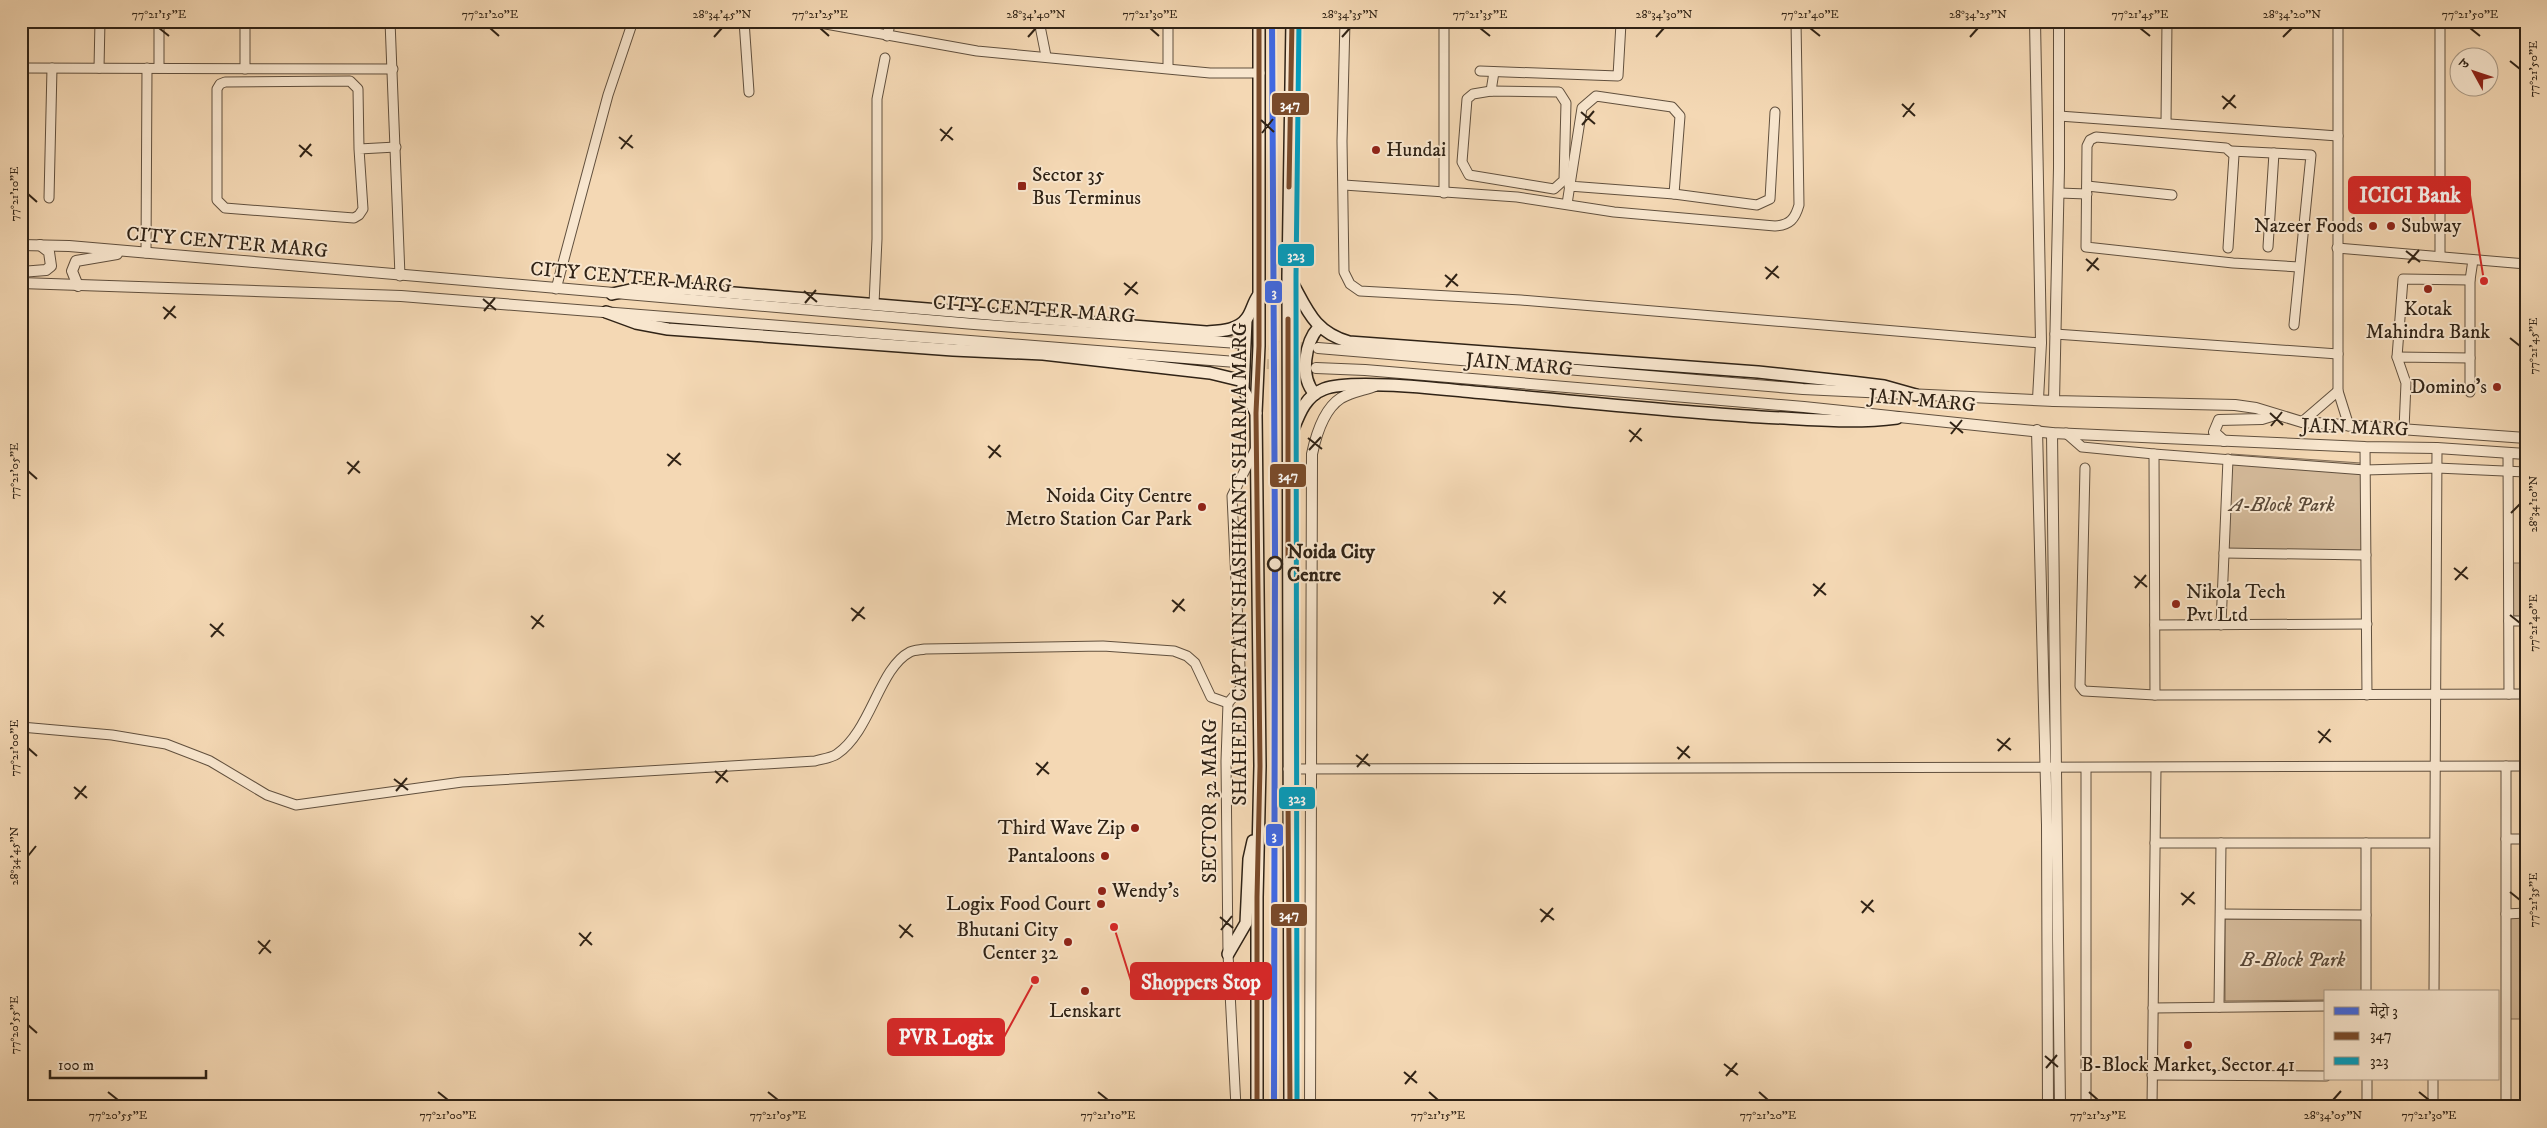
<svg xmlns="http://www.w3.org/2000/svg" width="2547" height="1128" font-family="'IM FELL DW Pica','Noto Serif Devanagari',serif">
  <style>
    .green { fill: #d3b999; stroke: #826e58 }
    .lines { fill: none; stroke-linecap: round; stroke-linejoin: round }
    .tertiary-tunnel { stroke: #cdb494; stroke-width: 10; stroke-dasharray: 10 5; stroke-linecap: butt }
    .minor-casing { stroke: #61503e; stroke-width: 11 }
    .tertiary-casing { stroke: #61503e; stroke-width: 12 }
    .secondary-casing { stroke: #302316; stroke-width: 14 }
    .minor { stroke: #f8e6ce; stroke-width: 9 }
    .tertiary { stroke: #f8e6ce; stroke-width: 10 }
    .secondary { stroke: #f8e6ce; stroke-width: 11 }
    .bus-1-casing { stroke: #f8e6ce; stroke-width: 9 }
    .bus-2-casing { stroke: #f8e6ce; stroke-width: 9 }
    .bus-1 { stroke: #7a4b2a; stroke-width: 5 }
    .bus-2 { stroke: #059cbc; stroke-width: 5 }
    .metro-1-casing { stroke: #f8e6ce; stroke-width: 10 }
    .metro-1 { stroke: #4169e1; stroke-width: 6 }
    .ticks { fill: none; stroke: #302316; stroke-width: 2 }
    .poi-dot { fill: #8f2418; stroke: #f8e6ce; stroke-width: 2 }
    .stop-dot { fill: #f8e6ce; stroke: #302316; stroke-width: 2.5 }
    .labels { text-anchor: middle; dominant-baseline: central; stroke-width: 4; stroke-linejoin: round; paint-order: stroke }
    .poi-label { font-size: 20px; fill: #302316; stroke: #f8e6ce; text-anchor: end }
    .street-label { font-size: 20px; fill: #302316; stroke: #f8e6ce }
    .park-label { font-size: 20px; font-style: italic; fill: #594837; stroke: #f8e6ce }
    .stop-label { font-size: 20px; font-weight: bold; fill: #302316; stroke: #f8e6ce; text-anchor: start }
    .leader { fill: none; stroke: #d62828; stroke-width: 2 }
    .callout-dot { fill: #d62828; stroke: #f8e6ce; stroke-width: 2 }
    .callout { fill: #d62828; stroke: #d62828; stroke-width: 2 }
    .callout-label { font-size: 21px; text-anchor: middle; font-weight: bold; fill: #fff }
    .line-badge { stroke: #f8e6ce; stroke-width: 2 }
    .badge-label { font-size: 14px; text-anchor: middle; font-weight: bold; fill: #fff }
    .neatline { fill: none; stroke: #302316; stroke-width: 2 }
    .ticks-label { font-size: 12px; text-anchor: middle; fill: #302316 }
  </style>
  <rect width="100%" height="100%" fill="#f4d8b4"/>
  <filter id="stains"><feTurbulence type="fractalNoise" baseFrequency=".004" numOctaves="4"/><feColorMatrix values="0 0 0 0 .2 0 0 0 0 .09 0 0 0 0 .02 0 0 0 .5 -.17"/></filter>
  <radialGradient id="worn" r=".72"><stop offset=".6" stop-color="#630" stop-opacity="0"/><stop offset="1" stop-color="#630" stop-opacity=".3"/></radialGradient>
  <!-- green -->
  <g class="green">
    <path d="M2231,454L2361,463L2363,553L2228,551Z"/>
    <path d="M2513,563H2526V617L2513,616Z"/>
    <path d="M2526,915V1019H2510L2508,916Z"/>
    <path d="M2225,919H2361L2362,992H2326V1000L2225,1001Z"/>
  </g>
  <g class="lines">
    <!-- tertiary-tunnel -->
    <g class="tertiary-tunnel">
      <path d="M1239,343L1314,348"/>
      <path d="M1237,362L1312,367"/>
    </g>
    <defs>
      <g id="minor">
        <path d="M390,21L400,276"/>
        <path d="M744,21L749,92"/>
        <path d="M809,21L977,51L1210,73H1260"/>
        <path d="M1039,21L1046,56"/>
        <path d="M1345,21L1342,141L1344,272L1350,284L1360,291L1521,300L2041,343"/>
        <path d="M2338,21V391L2349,426"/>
        <path d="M2440,21V256"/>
        <path d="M887,36L891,21"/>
        <path d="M21,68L393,69"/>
        <path d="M99,68L100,21"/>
        <path d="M159,68V21"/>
        <path d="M1168,68V21"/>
        <path d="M245,69V21"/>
        <path d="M1480,71L1618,76L1621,23L1619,21"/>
        <path d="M1491,91L1559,92L1566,103L1564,180L1554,189L1469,175L1462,162L1467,99L1473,94Z"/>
        <path d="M1491,91L1494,72"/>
        <path d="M2059,116L2338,136"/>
        <path d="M2166,123L2167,21"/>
        <path d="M359,149L363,209L359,215L354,218L225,208L217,200V89L220,84L225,82L350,81L358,89L359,149L396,147"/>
        <path d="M2231,151L2311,155L2294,325"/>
        <path d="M1344,185L1517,197L1614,212L1775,226C1790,225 1795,219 1799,205L1796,21"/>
        <path d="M2087,186L2172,195"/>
        <path d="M1444,193V21"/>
        <path d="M2059,193L2087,194"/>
        <path d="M1674,194L1757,205L1770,199L1775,112"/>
        <path d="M49,198L52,68"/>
        <path d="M1567,204L1582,108L1596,96L1672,107L1680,116L1674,194L1569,186"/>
        <path d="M2268,247L2274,153"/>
        <path d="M2228,248L2234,155L2226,148L2096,137L2090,140L2087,146L2086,247L2233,263L2299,267"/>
        <path d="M2337,248L2526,264"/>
        <path d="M146,253L147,68"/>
        <path d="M556,289L608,95L633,21"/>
        <path d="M874,304L877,239V99L885,58"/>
        <path d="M2055,334L2338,354"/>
        <path d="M2397,357L2403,279L2470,280"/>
        <path d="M2470,392V280L2473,260"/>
        <path d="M2302,422L2338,391"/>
        <path d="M2404,429L2406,383L2397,357L2470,358"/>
        <path d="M2066,433L2082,447L2154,454L2365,470L2437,468L2526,472"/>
        <path d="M2365,447L2367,695"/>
        <path d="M2508,453L2509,694"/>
        <path d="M2154,454L2155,695"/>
        <path d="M2085,468L2080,686L2084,691L2155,695L2526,694"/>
        <path d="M2224,553L2366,555"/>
        <path d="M2509,621H2526"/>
        <path d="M2155,625L2367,624"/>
        <path d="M2221,625L2228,459"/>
        <path d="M21,727L112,735L166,744L210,761L267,795L296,805L462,782L815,761C822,759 831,758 837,754C871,731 879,668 910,652C914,650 920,650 925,649L1103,646L1174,651L1187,656L1195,663L1211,697L1228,703"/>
        <path d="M2086,768V1107"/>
        <path d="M1288,769L2526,766"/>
        <path d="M2506,839H2526"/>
        <path d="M2155,843H2434"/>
        <path d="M2366,843V992"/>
        <path d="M2221,914L2366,915"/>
        <path d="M2506,914L2526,913"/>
        <path d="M2434,992L2437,448"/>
        <path d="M2219,1007L2221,843"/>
        <path d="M2153,1008L2326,1006"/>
        <path d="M2152,1075L2326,1076"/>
        <path d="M2367,1079V1107"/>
        <path d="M1236,1107L1228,954L1226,761L1228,703L1241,688L1232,496L1256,448"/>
        <path d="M2152,1107L2156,768"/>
        <path d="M2433,1107V1079"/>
        <path d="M2506,1107V766"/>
      </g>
      <g id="tertiary">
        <path d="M2035,21L2041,343L2038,399"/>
        <path d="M21,245L69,246L974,324L1238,343"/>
        <path d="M21,272L46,270L51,266L49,252L40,245"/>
        <path d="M21,283L401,296L1236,362"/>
        <path d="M78,286L72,271L76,261L117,254"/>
        <path d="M1318,348L1803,389L2054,401L2235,405L2256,408L2302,422L2526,438"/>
        <path d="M1316,368L1365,370L1804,407L2052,433L2365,447L2437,448L2526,454"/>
        <path d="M2054,401L2059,168V21"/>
        <path d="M2037,430L2047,825L2048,1107"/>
        <path d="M2052,433L2060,1107"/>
        <path d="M2224,441L2214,432L2219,420L2262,419L2275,415"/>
        <path d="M1310,1107L1312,454C1316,435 1324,409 1341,398C1351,392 1364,390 1375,386"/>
      </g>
      <g id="secondary">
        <path d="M1289,277C1307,308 1312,331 1349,342L1758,372L1851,382L1884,386L1916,395"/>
        <path d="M612,294L639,288L686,289L1206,332C1220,331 1238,331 1247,318C1252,311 1253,303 1258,296"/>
        <path d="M606,312L636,323L668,329L953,350L1043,354L1210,373L1243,381"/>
        <path d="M1246,320L1243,389L1256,413"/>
        <path d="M1315,394C1299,377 1305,342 1319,327"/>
        <path d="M1290,437C1298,418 1303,397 1324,389C1349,379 1433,388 1463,391C1563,400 1662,411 1761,417C1807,419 1851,424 1897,418"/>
        <path d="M1228,954L1246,923L1249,859L1253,841"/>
        <path d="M1257,1107V897L1260,766L1256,413L1259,346V21"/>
        <path d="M1290,1107L1288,276L1292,21"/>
      </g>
    </defs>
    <!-- minor casing -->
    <use href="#minor" class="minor-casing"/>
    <!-- tertiary casing -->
    <use href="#tertiary" class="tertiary-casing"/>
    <!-- secondary casing -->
    <use href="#secondary" class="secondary-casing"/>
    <!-- minor -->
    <use href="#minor" class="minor"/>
    <!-- tertiary -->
    <use href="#tertiary" class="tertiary"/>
    <!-- secondary -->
    <use href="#secondary" class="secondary"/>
    <defs>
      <g id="bus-1">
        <path d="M1289,187L1292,21"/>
        <path d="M1288,319V557"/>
        <path d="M1288,797L1290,1107"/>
        <path d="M1257,1107V897L1260,766L1256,413L1259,346V21"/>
      </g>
      <path id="bus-2" d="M1297,1107L1296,276L1299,21"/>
    </defs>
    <!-- bus-1 casing -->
    <use href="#bus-1" class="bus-1-casing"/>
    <!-- bus-2 casing -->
    <use href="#bus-2" class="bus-2-casing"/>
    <!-- bus-1 -->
    <use href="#bus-1" class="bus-1"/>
    <!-- bus-2 -->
    <use href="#bus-2" class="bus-2"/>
    <defs>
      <path id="metro-1" d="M1272,21L1275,548L1274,1107"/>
    </defs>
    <!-- metro-1 casing -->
    <use href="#metro-1" class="metro-1-casing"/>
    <!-- metro-1 -->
    <use href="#metro-1" class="metro-1"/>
  </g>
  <!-- ticks -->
  <path class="ticks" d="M159,28L169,36M490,28L499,36M820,28L829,36M1150,28L1159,36M1480,28L1490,36M1810,28L1820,36M2140,28L2150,36M2470,28L2480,36M714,37L722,28M1028,37L1036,28M1342,37L1350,28M1656,37L1664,28M1970,37L1978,28M2283,37L2292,28M2510,61L2520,69M2222,96L2236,108M1902,104L1915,116M2223,109L2235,95M1581,112L1595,124M1903,117L1914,103M1261,120L1274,132M1582,125L1594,111M940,129L953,140M1262,133L1273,119M619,137L633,148M941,141L952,127M299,145L312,156M621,149L632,135M300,157L311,144M28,194L37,202M2406,251L2420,262M2086,259L2099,270M2408,263L2419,250M1765,267L1779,278M2087,271L2098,258M1445,275L1458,286M1766,279L1778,266M1124,283L1138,294M1446,287L1457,274M804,291L817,302M1125,295L1137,282M483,299L496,310M805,303L816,290M163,307L176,318M484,311L495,298M164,319L175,306M2510,338L2520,346M2270,413L2283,425M1950,422L1963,433M2271,426L2282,412M1629,430L1642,441M1951,434L1962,420M1308,438L1322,449M1630,442L1641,428M988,446L1001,457M1309,450L1321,437M667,454L681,465M989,458L1000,445M347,462L360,473M668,466L680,453M28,471L37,479M348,474L359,461M2511,513L2520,504M2454,568L2468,579M2134,576L2147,587M2455,580L2467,567M1813,584L1826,595M2135,588L2146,575M1493,592L1506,603M1814,596L1825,583M1172,600L1185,611M1494,604L1505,591M851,608L865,619M1173,612L1184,599M2510,615L2520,623M531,616L544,627M852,621L864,607M210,624L224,636M532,629L543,615M211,637L223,623M2318,731L2331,742M1997,739L2011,750M2319,743L2330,729M1677,747L1690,758M28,748L37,756M1998,751L2010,738M1356,755L1370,766M1678,759L1689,746M1036,763L1049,774M1357,767L1368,754M715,771L728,782M1037,775L1048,762M394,779L408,790M716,783L727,770M74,787L87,798M396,791L407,778M75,799L86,786M28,856L36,846M2510,892L2520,900M2181,893L2195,904M1861,901L1874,912M2182,905L2194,892M1540,909L1554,920M1862,913L1873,900M1220,917L1233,928M1541,922L1553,908M899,925L913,937M1221,930L1232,916M579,933L592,945M900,938L911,924M258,941L271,953M580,946L591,932M259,954L270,940M28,1025L37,1033M2045,1056L2058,1067M1724,1064L1738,1075M2046,1068L2057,1055M1404,1072L1417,1083M1726,1076L1737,1063M1405,1084L1416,1071M108,1092L118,1100M438,1092L448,1100M768,1092L778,1100M1098,1092L1108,1100M1429,1092L1438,1100M1759,1092L1768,1100M2089,1092L2098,1100M2419,1092L2429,1100M2333,1100L2341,1091"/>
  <!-- markers -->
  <g class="poi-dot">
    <circle cx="1376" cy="150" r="5"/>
    <rect x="1017" y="181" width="10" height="10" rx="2.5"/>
    <circle cx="2373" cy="226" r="5"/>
    <circle cx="2391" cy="226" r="5"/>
    <circle cx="2428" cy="289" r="5"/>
    <circle cx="2497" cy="387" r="5"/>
    <circle cx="1202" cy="507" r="5"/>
    <circle cx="2176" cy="604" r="5"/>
    <circle cx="1135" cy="828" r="5"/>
    <circle cx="1105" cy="856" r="5"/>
    <circle cx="1102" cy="891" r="5"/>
    <circle cx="1101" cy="904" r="5"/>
    <circle cx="1068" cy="942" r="5"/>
    <circle cx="1085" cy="991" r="5"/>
    <circle cx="2188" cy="1045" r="5"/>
  </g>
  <circle class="stop-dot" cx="1275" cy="564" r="7"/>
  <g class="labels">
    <!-- poi labels -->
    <g class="poi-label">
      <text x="1386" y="150" text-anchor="start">Hundai</text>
      <text x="1032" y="175" text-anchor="start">Sector 35<tspan x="1032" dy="23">Bus Terminus</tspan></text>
      <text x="2363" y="226">Nazeer Foods</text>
      <text x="2401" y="226" text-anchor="start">Subway</text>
      <text x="2428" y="309" text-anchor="middle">Kotak<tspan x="2428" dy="23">Mahindra Bank</tspan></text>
      <text x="2487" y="387">Domino's</text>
      <text x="1192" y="496">Noida City Centre<tspan x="1192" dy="23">Metro Station Car Park</tspan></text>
      <text x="2186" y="592" text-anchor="start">Nikola Tech<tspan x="2186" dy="23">Pvt Ltd</tspan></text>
      <text x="1125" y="828">Third Wave Zip</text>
      <text x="1095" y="856">Pantaloons</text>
      <text x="1112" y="891" text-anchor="start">Wendy's</text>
      <text x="1091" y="904">Logix Food Court</text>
      <text x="1058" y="930">Bhutani City<tspan x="1058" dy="23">Center 32</tspan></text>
      <text x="1085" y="1011" text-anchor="middle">Lenskart</text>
      <text x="2188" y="1065" text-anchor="middle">B-Block Market, Sector 41</text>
    </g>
    <!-- street labels -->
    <g class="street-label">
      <text transform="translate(227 243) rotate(5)">CITY CENTER MARG</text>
      <text transform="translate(631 278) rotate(5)">CITY CENTER MARG</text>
      <text transform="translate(1034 310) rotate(4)">CITY CENTER MARG</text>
      <text transform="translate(1519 365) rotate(5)">JAIN MARG</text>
      <text transform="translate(1922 401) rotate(5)">JAIN MARG</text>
      <text transform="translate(2355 428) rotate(2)">JAIN MARG</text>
      <text transform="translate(1240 564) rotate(-90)">SHAHEED CAPTAIN SHASHIKANT SHARMA MARG</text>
      <text transform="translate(1210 801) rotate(-90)">SECTOR 32 MARG</text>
    </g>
    <!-- park labels -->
    <g class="park-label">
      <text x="2282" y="505">A-Block Park</text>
      <text x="2293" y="960">B-Block Park</text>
    </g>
    <!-- stop labels -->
    <g class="stop-label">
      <text x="1287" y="552">Noida City<tspan x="1287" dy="23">Centre</tspan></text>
    </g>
  </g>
  <!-- callouts -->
  <path class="leader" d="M2484 281L2470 195M1114 927L1131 981M1035 980L1004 1037"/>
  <g class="callout-dot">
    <circle cx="2484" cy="281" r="5"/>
    <circle cx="1114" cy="927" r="5"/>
    <circle cx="1035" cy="980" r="5"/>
  </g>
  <g class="callout">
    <rect x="2349" y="177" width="121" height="36" rx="5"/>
    <rect x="1131" y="963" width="140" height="36" rx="5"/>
    <rect x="888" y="1019" width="116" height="36" rx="5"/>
  </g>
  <g class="callout-label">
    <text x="2410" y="202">ICICI Bank</text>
    <text x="1201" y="989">Shoppers Stop</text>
    <text x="946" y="1044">PVR Logix</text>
  </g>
  <g class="line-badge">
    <rect x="1271" y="92" width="39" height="24" rx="5" fill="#7a4b2a"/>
    <rect x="1277" y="243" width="38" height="24" rx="5" fill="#059cbc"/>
    <rect x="1264" y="280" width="19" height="24" rx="5" fill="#4169e1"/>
    <rect x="1269" y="463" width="38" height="25" rx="5" fill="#7a4b2a"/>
    <rect x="1278" y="786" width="38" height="24" rx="5" fill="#059cbc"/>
    <rect x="1265" y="823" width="19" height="24" rx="5" fill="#4169e1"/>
    <rect x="1270" y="903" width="38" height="24" rx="5" fill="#7a4b2a"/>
  </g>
  <g class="badge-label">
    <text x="1290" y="109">347</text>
    <text x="1296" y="260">323</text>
    <text x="1274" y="297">3</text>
    <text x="1288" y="480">347</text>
    <text x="1297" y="803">323</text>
    <text x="1274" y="840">3</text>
    <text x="1289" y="919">347</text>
  </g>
  <!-- margin -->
  <rect width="2547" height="1128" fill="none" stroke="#f4d8b4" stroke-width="55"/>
  <!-- legend -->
  <rect x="2324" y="990" width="175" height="90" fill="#f8e6ce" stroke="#a89884"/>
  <rect x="2334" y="1007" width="25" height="8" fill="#4169e1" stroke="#a89884"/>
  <text x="2370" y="1016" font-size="15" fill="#302316">मेट्रो 3</text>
  <rect x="2334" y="1032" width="25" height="8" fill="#7a4b2a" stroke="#a89884"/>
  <text x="2370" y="1040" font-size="15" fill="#302316">347</text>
  <rect x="2334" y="1057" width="25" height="8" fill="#059cbc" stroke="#a89884"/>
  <text x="2370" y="1066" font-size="15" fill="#302316">323</text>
  <!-- north arrow -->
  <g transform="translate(2474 72) rotate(310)"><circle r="24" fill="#f8e6ce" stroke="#a89884"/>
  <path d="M0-4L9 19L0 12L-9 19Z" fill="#8f2418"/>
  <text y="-8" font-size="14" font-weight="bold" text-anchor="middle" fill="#302316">उ</text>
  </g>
  <!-- scale -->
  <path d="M50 1070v8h156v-8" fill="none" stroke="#302316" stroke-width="2.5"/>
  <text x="58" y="1070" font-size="15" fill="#302316" stroke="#f8e6ce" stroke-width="4" paint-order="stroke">100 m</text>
  <rect x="28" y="28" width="2492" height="1072" class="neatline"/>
  <g class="ticks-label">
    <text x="159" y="18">77°21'15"E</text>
    <text x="490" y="18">77°21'20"E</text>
    <text x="722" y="18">28°34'45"N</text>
    <text x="820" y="18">77°21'25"E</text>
    <text x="1036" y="18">28°34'40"N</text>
    <text x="1150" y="18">77°21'30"E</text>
    <text x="1350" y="18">28°34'35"N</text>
    <text x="1480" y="18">77°21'35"E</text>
    <text x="1664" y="18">28°34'30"N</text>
    <text x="1810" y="18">77°21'40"E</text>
    <text x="1978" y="18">28°34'25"N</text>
    <text x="2140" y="18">77°21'45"E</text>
    <text x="2292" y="18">28°34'20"N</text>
    <text x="2470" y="18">77°21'50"E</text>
    <text transform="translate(2533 69) rotate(-90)" y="4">77°21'50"E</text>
    <text transform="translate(14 194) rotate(-90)" y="4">77°21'10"E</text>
    <text transform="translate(2533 346) rotate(-90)" y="4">77°21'45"E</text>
    <text transform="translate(14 471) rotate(-90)" y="4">77°21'05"E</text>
    <text transform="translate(2533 504) rotate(-90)" y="4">28°34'10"N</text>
    <text transform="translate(2533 623) rotate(-90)" y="4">77°21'40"E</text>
    <text transform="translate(14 748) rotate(-90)" y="4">77°21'00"E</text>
    <text transform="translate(14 856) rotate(-90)" y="4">28°34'45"N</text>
    <text transform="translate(2533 900) rotate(-90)" y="4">77°21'35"E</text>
    <text transform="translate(14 1025) rotate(-90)" y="4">77°20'55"E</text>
    <text x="118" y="1119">77°20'55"E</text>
    <text x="448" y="1119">77°21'00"E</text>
    <text x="778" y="1119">77°21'05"E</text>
    <text x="1108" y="1119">77°21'10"E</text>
    <text x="1438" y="1119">77°21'15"E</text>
    <text x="1768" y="1119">77°21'20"E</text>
    <text x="2098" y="1119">77°21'25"E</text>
    <text x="2333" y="1119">28°34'05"N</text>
    <text x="2429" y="1119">77°21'30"E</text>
  </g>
  <rect width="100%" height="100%" filter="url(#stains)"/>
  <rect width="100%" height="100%" fill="url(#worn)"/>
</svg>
